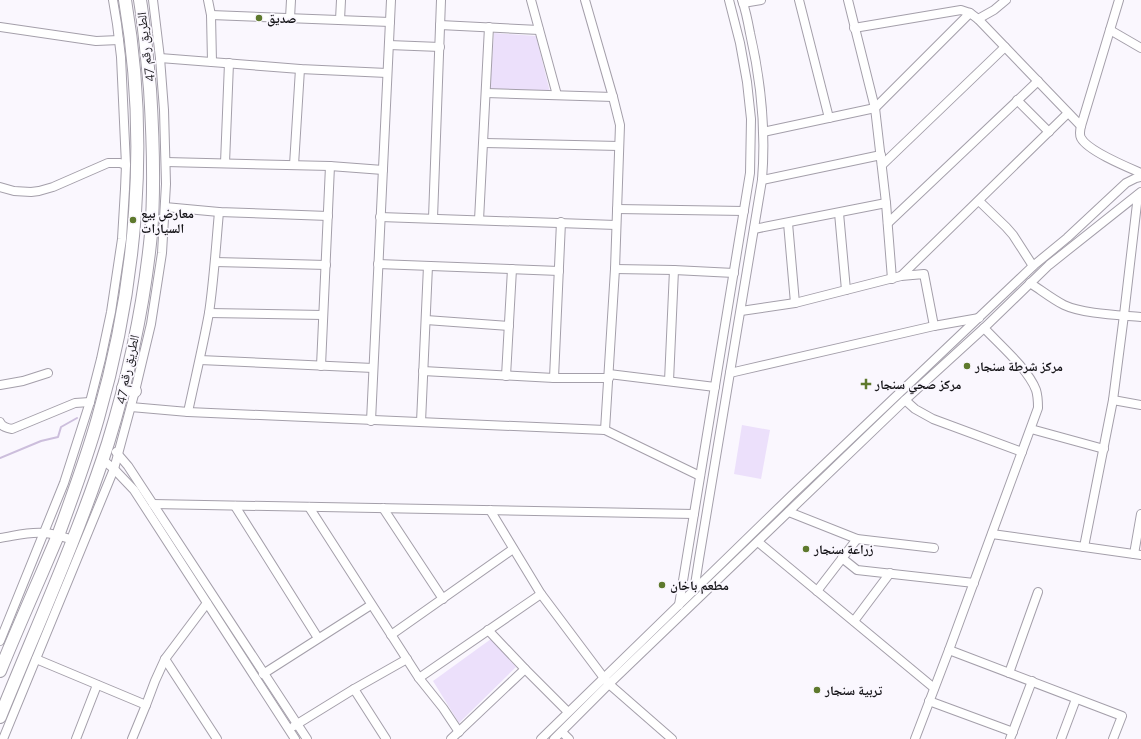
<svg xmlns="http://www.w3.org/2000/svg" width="1141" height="739" font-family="Raleway,'Noto Naskh Arabic',sans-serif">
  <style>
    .green { fill: #ece0fb }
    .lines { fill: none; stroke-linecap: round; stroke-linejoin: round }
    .stream { stroke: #ccbedc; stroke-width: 2 }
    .minor-casing { stroke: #a49faa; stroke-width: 10 }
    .highway-casing { stroke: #a49faa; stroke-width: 14 }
    .minor { stroke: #fff; stroke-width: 8 }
    .highway { stroke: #fff; stroke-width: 12 }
    .poi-dot { fill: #5e792d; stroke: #faf7fe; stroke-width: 1.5 }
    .labels { text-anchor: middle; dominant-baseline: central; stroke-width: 3.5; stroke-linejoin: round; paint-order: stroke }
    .poi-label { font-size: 13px; font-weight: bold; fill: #161519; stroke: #faf7fe; text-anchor: start }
    .street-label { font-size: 13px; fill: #161519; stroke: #faf7fe }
  </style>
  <rect width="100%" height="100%" fill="#faf7fe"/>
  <!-- green -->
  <g class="green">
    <path d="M494,33L536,36L550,92L490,89Z"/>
    <path d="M742,425L770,430L761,479L734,474Z"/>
    <path d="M491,639L516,667L459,723L433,681Z"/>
  </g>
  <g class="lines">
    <!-- stream -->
    <path class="stream" d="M0,458L41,441L58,437L61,427L77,418"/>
    <defs>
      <g id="minor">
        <path d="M208,0L211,15L212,62"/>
        <path d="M531,0L557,95"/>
        <path d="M585,0L613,97L620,125L615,269L605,430"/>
        <path d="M799,0L829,118"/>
        <path d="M848,0L875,108L886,203L892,279"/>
        <path d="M1119,0L1081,126C1080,130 1079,134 1081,138C1088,151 1127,167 1141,173"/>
        <path d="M743,3L761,0"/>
        <path d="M211,15L390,22"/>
        <path d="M290,18L291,0"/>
        <path d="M978,19L994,10L1006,0"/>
        <path d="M340,20L341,0"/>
        <path d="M440,25L539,30"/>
        <path d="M0,27L96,41L119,40"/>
        <path d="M854,28L961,10L970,13"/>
        <path d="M1110,30L1141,48"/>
        <path d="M389,45L440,47"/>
        <path d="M160,58L300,69L387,73"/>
        <path d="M486,93L613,97"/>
        <path d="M1017,100L1049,132"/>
        <path d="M763,132L875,108L970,13L978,19L1081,126"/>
        <path d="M484,143L619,146"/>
        <path d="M166,162L330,166L383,170"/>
        <path d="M225,163L229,63"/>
        <path d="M294,165L300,69"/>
        <path d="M882,165L1005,47"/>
        <path d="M762,180L881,155"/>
        <path d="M0,187L14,191L31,192L39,191L53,187L108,163H120L126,165"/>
        <path d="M979,201L1006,227L1013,235L1033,266"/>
        <path d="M165,207L219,212L328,216"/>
        <path d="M617,209L744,211"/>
        <path d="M839,213L846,290"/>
        <path d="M380,217L616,225"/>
        <path d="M433,218L441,0"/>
        <path d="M479,220L489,27"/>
        <path d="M788,223L795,303"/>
        <path d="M888,223L1038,81"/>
        <path d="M754,229L886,203"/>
        <path d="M215,262L326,265"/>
        <path d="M378,264L559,271"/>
        <path d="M615,269L674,270L734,273"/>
        <path d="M901,276L1068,113"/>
        <path d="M1030,283C1041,290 1052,299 1064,305C1083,314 1119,315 1141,317"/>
        <path d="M741,311L795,303L901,276L924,274L934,326"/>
        <path d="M209,313L323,315"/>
        <path d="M426,320L509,326"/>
        <path d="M200,360L373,368"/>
        <path d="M321,366L330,166"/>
        <path d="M423,371L554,378H609"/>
        <path d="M730,373L934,326L979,318"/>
        <path d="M609,374L715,387"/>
        <path d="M506,376L512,269"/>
        <path d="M554,378L561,222"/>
        <path d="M669,381L674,270"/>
        <path d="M0,385L23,381L48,373"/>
        <path d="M905,400L915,409L933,419L1022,452"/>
        <path d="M1113,400L1141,405"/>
        <path d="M131,407L188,412L605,430L700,476"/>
        <path d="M188,412C195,379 203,346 209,313C214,279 216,245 219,212"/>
        <path d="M371,421L391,0"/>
        <path d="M0,422C2,427 7,428 12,429L75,403L90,402"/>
        <path d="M421,422L428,266"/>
        <path d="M1031,429L1104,449"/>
        <path d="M116,452L128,466L307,739"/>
        <path d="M102,459L114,469L134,490L295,739"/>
        <path d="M153,504L694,514"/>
        <path d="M235,506L318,638"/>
        <path d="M309,507L419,678L443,708L459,732"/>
        <path d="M383,508L443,599"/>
        <path d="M490,510L541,594L604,678L609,684L672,739"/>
        <path d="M789,512L857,539L934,548"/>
        <path d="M992,534L1141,555"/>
        <path d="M0,538C14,536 30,531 45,533C55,534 64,537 73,540"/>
        <path d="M758,542L934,688"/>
        <path d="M1084,547L1113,400L1124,315L1138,195"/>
        <path d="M1134,554L1141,514"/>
        <path d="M842,558L857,570L974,583"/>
        <path d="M694,591L699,559L762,180C766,131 761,81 750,33C748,22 746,11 742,0"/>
        <path d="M817,591L857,539"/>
        <path d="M679,605L750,173L751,119L747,82L740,43L729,0"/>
        <path d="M854,621L890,573"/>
        <path d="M488,630L525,669L568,712"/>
        <path d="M391,635L513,549"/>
        <path d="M0,641L64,483L90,402L101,359L111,312L122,239L125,189L126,165L121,57L117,24L113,0"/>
        <path d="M949,650L1122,716L1113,739"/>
        <path d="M36,659L146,705"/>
        <path d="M165,659L217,739"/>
        <path d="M1009,673L1038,592"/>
        <path d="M263,674L371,605"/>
        <path d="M419,678L541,594"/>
        <path d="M354,689L386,739"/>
        <path d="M929,701L1013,732"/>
        <path d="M294,726L354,689L407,659"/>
        <path d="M562,732L569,739"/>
        <path d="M3,739L114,469L135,391L151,324L162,253L166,184L164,110L160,58L153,0"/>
        <path d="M76,739L97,685"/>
        <path d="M132,739L146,705L155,681L165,659L207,603"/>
        <path d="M451,739L525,669"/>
        <path d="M541,739L793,494L1033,266L1067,238L1126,183L1136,178L1141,177"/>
        <path d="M554,739L609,684L905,400L984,328L1049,265L1141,192"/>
        <path d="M915,739L949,650L1038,408C1038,402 1038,396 1036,390C1028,369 1000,345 984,328"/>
        <path d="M1010,739L1032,681"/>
        <path d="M1061,739L1076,699"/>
      </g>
      <g id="highway">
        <path d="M123,388L135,391"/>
        <path d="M0,671C13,639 27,607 41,575C47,561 53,547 59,533C73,495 87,457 98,418C137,283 149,139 125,0"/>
        <path d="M0,717C37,626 78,536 108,443C129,375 144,305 151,234C155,186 153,137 150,89C147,59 145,30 140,0"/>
      </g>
    </defs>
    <!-- minor casing -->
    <use href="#minor" class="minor-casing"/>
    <!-- highway casing -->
    <use href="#highway" class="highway-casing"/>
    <!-- minor -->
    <use href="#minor" class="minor"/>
    <!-- highway -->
    <use href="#highway" class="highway"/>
  </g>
  <!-- markers -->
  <g class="poi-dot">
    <circle cx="259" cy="18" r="4"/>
    <circle cx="133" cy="220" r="4"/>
    <circle cx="967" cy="366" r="4"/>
    <path d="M864 378h4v4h4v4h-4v4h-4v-4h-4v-4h4z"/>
    <circle cx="806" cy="549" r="4"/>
    <circle cx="662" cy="585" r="4"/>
    <circle cx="817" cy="690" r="4"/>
  </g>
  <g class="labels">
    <!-- poi labels -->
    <g class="poi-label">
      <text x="267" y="18">صديق</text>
      <text x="141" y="213">معارض بيع<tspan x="141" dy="15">السيارات</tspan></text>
      <text x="975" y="366">مركز شرطة سنجار</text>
      <text x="875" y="384">مركز صحي سنجار</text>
      <text x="814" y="549">زراعة سنجار</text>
      <text x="670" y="585">مطعم باخان</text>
      <text x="825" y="690">تربية سنجار</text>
    </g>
    <!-- street labels -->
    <g class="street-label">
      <text transform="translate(145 47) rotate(-96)">الطريق رقم 47</text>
      <text transform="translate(127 369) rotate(-77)">الطريق رقم 47</text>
    </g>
  </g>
</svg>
